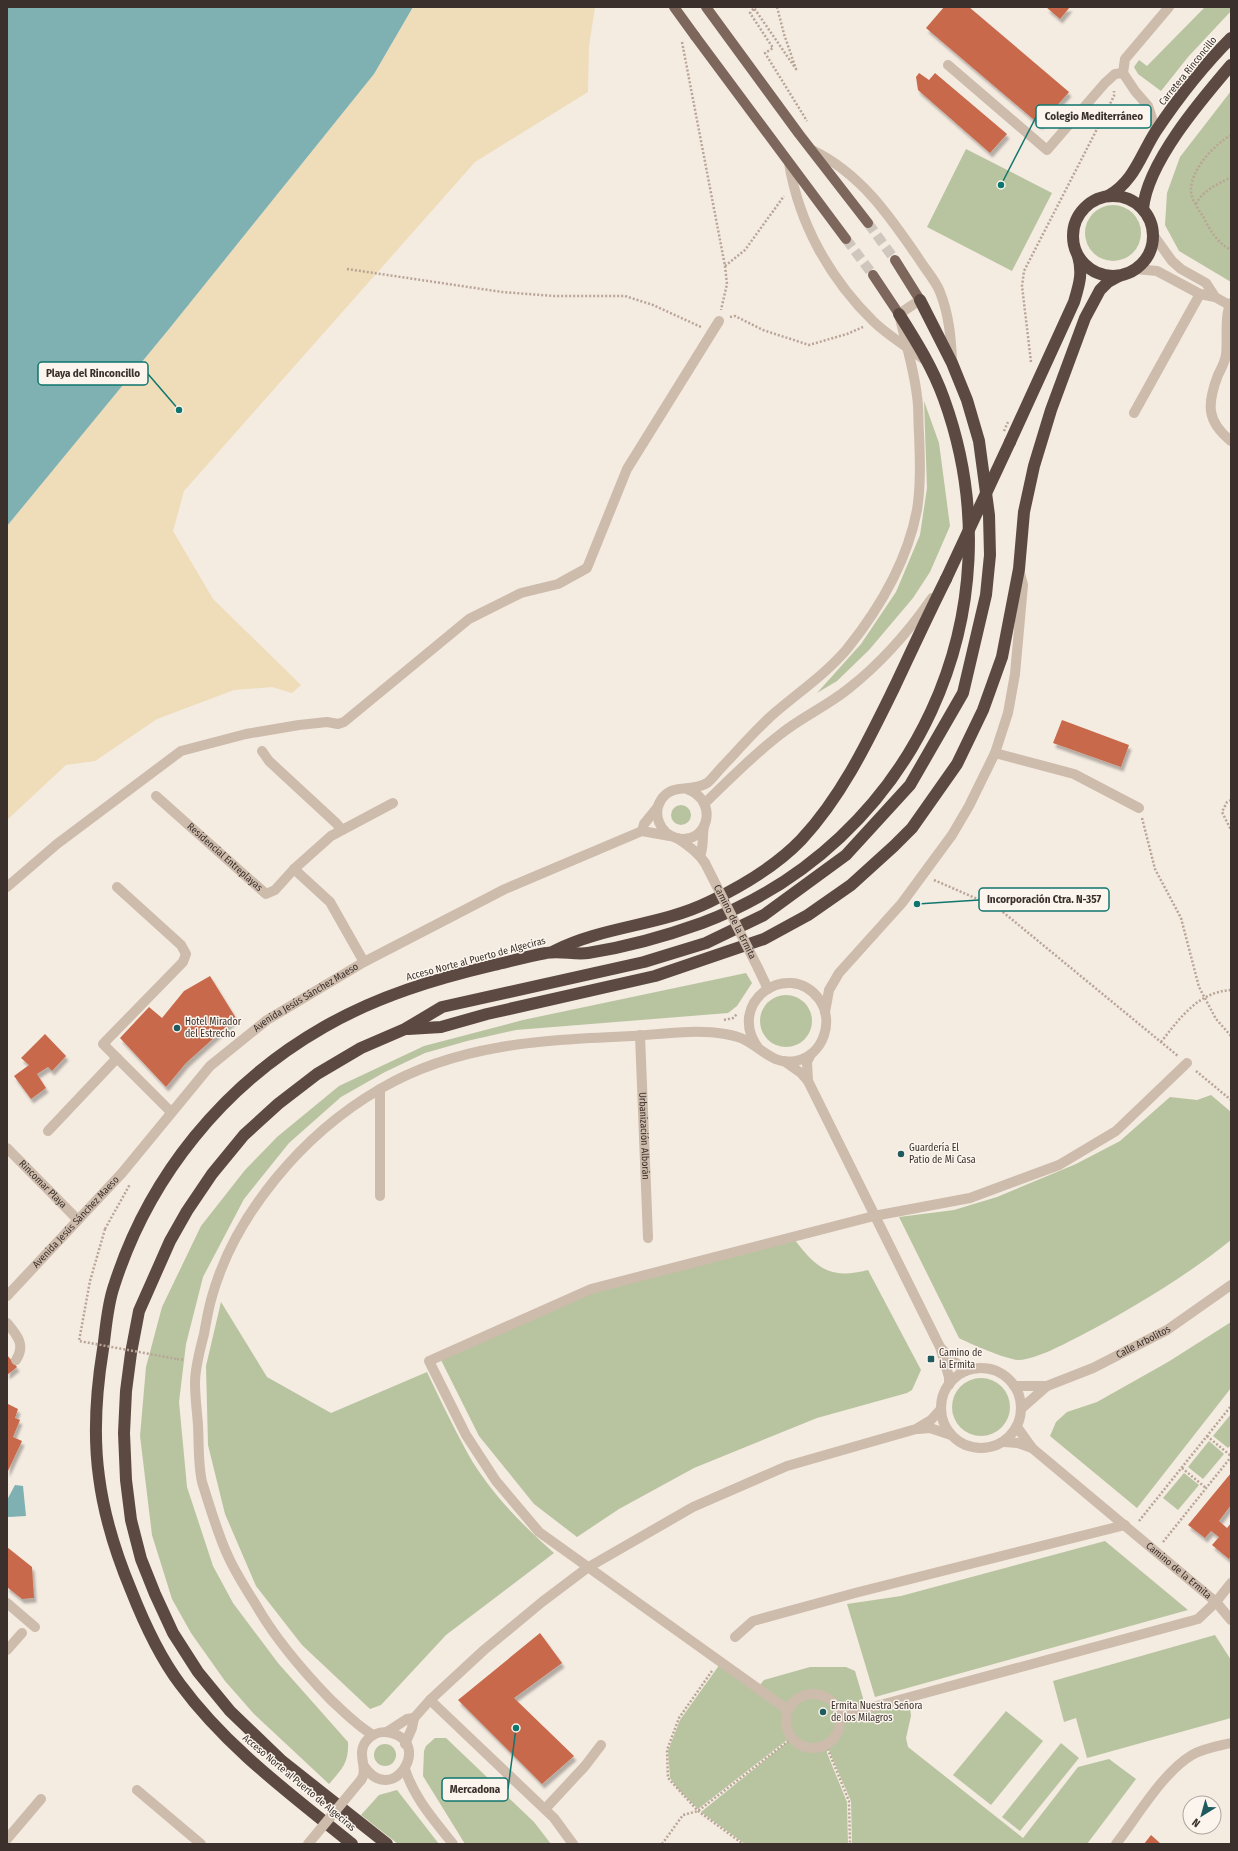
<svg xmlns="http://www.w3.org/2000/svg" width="1238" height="1851" font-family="'Fira Sans Condensed',sans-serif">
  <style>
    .green { fill: #b8c4a0 }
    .sand { fill: #efdcb8 }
    .water { fill: #7fb0b2 }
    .building { fill: #c8694b; filter: url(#shadow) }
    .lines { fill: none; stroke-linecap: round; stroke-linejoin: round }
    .major-tunnel { stroke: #cfc6bd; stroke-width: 10; stroke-dasharray: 10 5; stroke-linecap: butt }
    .path { stroke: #b9a596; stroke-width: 2.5; stroke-dasharray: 2 2; stroke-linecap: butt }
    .minor { stroke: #cdbbac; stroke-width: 10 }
    .major { stroke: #7d675c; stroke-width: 10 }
    .highway { stroke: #5c4a42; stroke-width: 12 }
    .path-bridge { stroke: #b9a596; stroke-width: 2.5; stroke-dasharray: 2 2; stroke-linecap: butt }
    .minor-bridge { stroke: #cdbbac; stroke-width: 10 }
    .major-bridge { stroke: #7d675c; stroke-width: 10 }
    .highway-bridge { stroke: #5c4a42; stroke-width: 12 }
    .poi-dot { fill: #1f5a5e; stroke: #fbf5ee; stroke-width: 1.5 }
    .labels { text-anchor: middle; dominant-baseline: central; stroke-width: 3; stroke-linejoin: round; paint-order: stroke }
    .street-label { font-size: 10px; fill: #3b302b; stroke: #fbf5ee }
    .poi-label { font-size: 10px; fill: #3b302b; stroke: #fbf5ee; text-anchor: start }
    .leader { fill: none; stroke: #0f766e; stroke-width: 1.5 }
    .callout-dot { fill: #0f766e; stroke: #fbf5ee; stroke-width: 1.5 }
    .callout { fill: #fbf5ee; stroke: #0f766e; stroke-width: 1.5 }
    .callout-label { font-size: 11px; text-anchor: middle; font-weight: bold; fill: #3b302b }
  </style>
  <defs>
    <filter id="shadow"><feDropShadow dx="2.5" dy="4.5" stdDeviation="1" flood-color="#0004"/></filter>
  </defs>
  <rect width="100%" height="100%" fill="#f4ebe1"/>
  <!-- green -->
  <g class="green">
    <path d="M1205,7H1231V11L1188,57L1161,91L1138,74L1134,67L1139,60L1147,66Z"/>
    <path d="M1231,91V282L1179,251L1165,225L1167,193L1180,157Z"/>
    <path d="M966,149L1052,193L1012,271L927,227Z"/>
    <circle cx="1113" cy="233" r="28"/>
    <path d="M924,401L939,443L950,526L930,572L913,598L869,650L837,681L817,693L861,644L896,592L920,535L927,488Z"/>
    <circle cx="681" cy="815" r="10"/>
    <path d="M746,973L752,983L737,1006L728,1013L516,1030L467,1041L425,1053L385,1072L341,1097L289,1143L244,1199L203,1277L186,1344L179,1402L187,1487L213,1566L233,1603L278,1663L348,1742C349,1763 342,1769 329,1784L254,1714L225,1681L191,1633L172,1599L152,1535L140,1436L146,1367L162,1307L201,1226L245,1170L277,1137L339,1086L424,1046L523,1020Z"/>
    <circle cx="786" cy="1021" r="26"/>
    <path d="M1211,1095L1231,1112V1240C1185,1277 1133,1308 1080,1336C1064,1344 1037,1359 1019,1360C1008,1360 970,1344 959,1338L899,1217L954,1210L997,1197L1076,1164L1120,1141L1170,1097L1197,1100Z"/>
    <path d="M794,1239C816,1268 830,1280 868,1270L921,1370L912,1390L907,1393L817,1418L694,1468L619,1509L577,1537L534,1504L479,1436L441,1360L589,1294Z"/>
    <path d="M221,1302L267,1377L331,1413L427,1372C440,1399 453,1427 468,1454C489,1491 522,1525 554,1553L446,1635L381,1705L370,1709L302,1645L256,1586L225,1514L208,1445L206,1366Z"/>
    <path d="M1231,1322V1388L1137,1508L1050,1436L1056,1422L1067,1412L1097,1402L1168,1362Z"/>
    <circle cx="981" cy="1407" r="29"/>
    <path d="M1231,1414V1445L1228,1448L1213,1436Z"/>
    <path d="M1209,1441L1224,1454L1203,1479L1188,1467Z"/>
    <path d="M1184,1473L1199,1485L1178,1510L1163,1498Z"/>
    <path d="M1105,1541L1188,1610L875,1697L847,1604L901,1596Z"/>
    <path d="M1215,1635L1231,1660V1718L1087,1758L1076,1718L1064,1722L1053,1681Z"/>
    <path d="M720,1664L758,1687L764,1680L810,1667H846L855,1671L863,1698L861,1708L909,1699L911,1716L906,1738L908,1747L1023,1838L1078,1767L1109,1759L1136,1779L1087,1844H852L851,1801L827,1746V1753L847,1802L848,1844H745L701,1812L791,1739L787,1740L698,1809L679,1790L670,1778L668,1751L680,1720Z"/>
    <path d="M1006,1711L1043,1741L991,1805L953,1775Z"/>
    <path d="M435,1738H446L534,1822L551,1844H465L423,1776L424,1751L426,1746Z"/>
    <path d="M1061,1743L1079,1758L1020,1831L1002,1817Z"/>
    <circle cx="385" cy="1755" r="11"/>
    <path d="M397,1790L439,1844H398L361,1815L379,1795Z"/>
  </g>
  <!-- sand -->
  <path class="sand" d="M413,7H595L589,46L588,92L475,162L184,491L173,531L213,599L301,685L292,693L272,687L234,690L157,719L95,761L66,765L7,820V526L169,329L374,74Z"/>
  <!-- water -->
  <g class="water">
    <path d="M7,7H413L374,74L169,329L7,526Z"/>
    <path d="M15,1485L23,1486L26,1516L9,1517L7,1516V1500Z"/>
  </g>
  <!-- building -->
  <g class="building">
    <path d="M944,7H969L1069,92L1040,125L926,28Z"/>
    <path d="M1046,7H1070L1060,19Z"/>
    <path d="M919,73L929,80L935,73L1007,134L990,153L918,90L916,77Z"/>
    <path d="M1062,720L1129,745L1121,767L1053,743Z"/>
    <path d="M210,976L236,1018L186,1063L166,1087L120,1038L149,1007L162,1018L184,991Z"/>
    <path d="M45,1034L66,1056L52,1071L48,1067L37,1074L46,1088L31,1099L14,1076L29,1065L21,1058Z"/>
    <path d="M7,1355L17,1367L7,1375Z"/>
    <path d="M8,1404L18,1409L15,1418L20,1420L13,1437L22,1441L7,1473Z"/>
    <path d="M1231,1473V1505L1219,1521L1227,1528L1231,1523V1556L1229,1559L1212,1545L1219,1537L1211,1531L1205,1538L1188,1525Z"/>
    <path d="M7,1547L32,1567L34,1598L22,1599L7,1587Z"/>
    <path d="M540,1633L562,1663L514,1698L574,1756L542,1784L458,1700Z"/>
    <path d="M1151,1835L1161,1844H1144Z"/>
  </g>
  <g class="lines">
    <!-- major-tunnel -->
    <g class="major-tunnel">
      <path d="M868,223L895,260"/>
      <path d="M846,239L873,275"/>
    </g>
    <!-- path -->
    <g class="path">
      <path d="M777,7L784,34L796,69L754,8L750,13L773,48L765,53L807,121"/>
      <path d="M682,42L725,266L727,284L721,310"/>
      <path d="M1231,135C1214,145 1191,169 1191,190C1191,200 1199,210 1204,218C1210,231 1218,243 1231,250"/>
      <path d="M1196,204C1204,189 1217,185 1231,177"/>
      <path d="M725,266L745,250L784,196"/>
      <path d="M347,269L502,292L554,296H625L653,305L701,327"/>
      <path d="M730,317L735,316L763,330L809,345L847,334L863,327"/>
      <path d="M1031,362L1022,286L1024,271L1114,96V91"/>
      <path d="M1231,800L1227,802L1222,812L1231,830"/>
      <path d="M1142,818L1155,869L1181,918L1199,987L1216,1019L1231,1036"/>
      <path d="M934,880L998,908L1178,1056"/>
      <path d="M724,1020L733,1018L737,1014"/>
      <path d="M1161,1042C1180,1018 1198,992 1231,990"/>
      <path d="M1196,1071L1231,1100"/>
      <path d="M105,1229L130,1184"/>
      <path d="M177,1359L185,1360"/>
      <path d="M1207,1436L1231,1456"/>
      <path d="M1182,1468L1206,1488"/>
      <path d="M1139,1521L1231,1406"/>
      <path d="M1163,1542L1231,1457"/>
      <path d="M712,1671L679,1718L667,1750L668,1778L698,1811L743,1844"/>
      <path d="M826,1745L849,1801L850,1844"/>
      <path d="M662,1844L683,1815L698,1811L792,1738"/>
    </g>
    <!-- minor -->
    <g class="minor">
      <path d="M948,65L1047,150L1105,83L1115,74L1123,73"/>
      <path d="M1156,131L1148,106L1135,91L1123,73L1125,59L1169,7"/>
      <path d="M812,150C860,173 889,215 919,259C925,269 936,281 940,292C949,315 951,337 952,361"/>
      <path d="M789,163C799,224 830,279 874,322C890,337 910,349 928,362"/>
      <path d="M1154,236L1172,261L1181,269L1206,283L1215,297"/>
      <path d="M1136,269L1157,271L1200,294L1215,297L1231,306"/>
      <path d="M1231,303C1224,315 1228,341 1226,355C1225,362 1221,369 1218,375C1207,404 1206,421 1231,441"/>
      <path d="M1134,413L1200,294"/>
      <path d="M262,751L269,761L336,823L342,830"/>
      <path d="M995,753L1074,774L1139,808"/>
      <path d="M687,789C720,801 708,846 676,838C660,833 652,814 661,800C672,782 692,793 707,783C712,779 717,772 722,767C738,750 753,733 770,717C796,694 825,675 847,649C880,608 907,562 917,510C921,485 920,458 919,433C918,421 919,408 917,396C914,369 905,341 899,314L920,300"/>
      <path id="s1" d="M156,796L266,894L275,890L294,869L331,836L393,803"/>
      <path d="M705,803C730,779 754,754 782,733C802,717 827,706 848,689C880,664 909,631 932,598"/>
      <path d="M642,831L644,824L657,808"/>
      <path d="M677,838C688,845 698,852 705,863"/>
      <path d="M700,856C704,847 702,836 704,826"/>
      <path d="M294,869L330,902L364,962"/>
      <path d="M7,887L57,844L181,751L246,734L299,725L327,722L338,724L344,722L469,619L521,593L558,584L587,568L627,469L719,321"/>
      <path d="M117,887L181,945L186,954L183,962L103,1044L171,1112"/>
      <path d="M758,968L768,989"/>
      <path d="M825,1012L829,990L839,973L902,903L952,835L969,806L995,753L1008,713L1015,674L1023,585L1019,569"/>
      <path id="s2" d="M640,1035L648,1238"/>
      <path d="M811,1054L807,1062L808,1081L940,1347L949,1377V1385"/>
      <path d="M784,1061L801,1073L808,1081"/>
      <path d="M380,1089V1196"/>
      <path d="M48,1131L117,1058"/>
      <path id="s3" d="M7,1148L78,1220"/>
      <path id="s4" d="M7,1296L122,1173L210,1066L267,1020L364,962L505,889L642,831L670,836"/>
      <path d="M7,1323C17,1335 26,1345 16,1360"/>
      <path d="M942,1349L952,1360L966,1371"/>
      <circle cx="981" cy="1408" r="40"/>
      <path id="s5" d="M1014,1386H1047L1093,1368L1167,1330L1231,1285"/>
      <path d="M1022,1408L1047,1386"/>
      <path id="s6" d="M1017,1427L1032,1448L1216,1602L1231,1620"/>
      <path d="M918,1429L930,1428L951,1435"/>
      <path d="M1004,1442L1018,1443L1032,1448"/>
      <path d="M7,1603L35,1627"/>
      <path d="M735,1637L753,1621L855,1593L1125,1525"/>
      <path d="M7,1650L22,1633"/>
      <circle cx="813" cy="1721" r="27"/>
      <path d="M430,1700L554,1818L573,1844"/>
      <path d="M788,1710L539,1532L496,1481L466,1435L429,1361L591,1289L874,1216L970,1198L1059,1165L1116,1131L1187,1063"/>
      <path d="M840,1716L1198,1619L1216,1602L1231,1583"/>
      <path d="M387,1732L407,1719L414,1718"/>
      <path d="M373,1735C356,1725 344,1712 330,1699C302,1670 276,1640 256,1605C246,1589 235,1572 228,1556C218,1535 209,1504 202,1482C198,1464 199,1444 198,1425C197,1411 195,1397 195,1383C195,1367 200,1350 204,1334C206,1323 208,1311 211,1300C234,1214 304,1133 380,1089C458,1043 545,1040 633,1036C663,1034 695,1029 725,1034C731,1035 740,1037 745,1040C763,1049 773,1065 796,1061C823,1055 835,1022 819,999C788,958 724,1003 759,1049"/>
      <path d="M405,1744L412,1728L414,1718L430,1700L484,1650L542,1602L587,1568L693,1507L787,1466L916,1429L931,1420L941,1409"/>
      <path d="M405,1769C414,1798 435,1821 453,1844"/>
      <path d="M361,1780C370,1769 354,1753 368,1739C374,1733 383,1731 391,1733C433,1743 392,1808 364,1766"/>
      <path d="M137,1790L201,1844"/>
      <path d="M545,1809L585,1766L601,1745"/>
      <path d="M7,1839L41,1799"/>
      <path d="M1116,1844C1137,1817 1163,1772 1192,1755C1204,1748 1219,1746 1231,1743"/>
    </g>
    <!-- major -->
    <g class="major">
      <path d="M706,7L799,134L868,223"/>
      <path d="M695,36L846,239"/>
      <path d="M895,260L920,300"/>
      <path d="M873,275L899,314"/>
    </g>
    <!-- highway -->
    <g class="highway">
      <path d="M1108,196C1134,182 1141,154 1156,131C1178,98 1203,66 1231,38"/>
      <circle cx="1113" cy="236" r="40"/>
      <path d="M1143,209C1147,163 1201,100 1231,65"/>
      <path d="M1010,442L1074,302C1079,285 1083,274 1078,256"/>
      <path d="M554,951C603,926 660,926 709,902C740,887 777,865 801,840C842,796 868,741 894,688C911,652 928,615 946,579"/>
      <path d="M408,1029L441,1027L487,1014L655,976L764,939L808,915L851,885L894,846L912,828L957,764L983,710L1002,657L1019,569L1024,512L1034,466L1051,410L1085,318L1100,290L1108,282L1119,276"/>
      <path d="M352,1844C292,1795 227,1748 180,1684C159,1656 144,1623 131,1590C116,1554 104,1516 99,1477C93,1434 96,1392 103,1349C106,1329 107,1306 114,1286C149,1176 224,1084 324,1027C378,996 435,979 494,965C511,961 529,956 546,953C560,950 574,955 588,953C626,947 666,936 702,923C914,843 1021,612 944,399C933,368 916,341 899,314"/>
      <path d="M387,1844L282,1761L230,1711L198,1672L173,1633L155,1594L141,1559L131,1520L126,1480L124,1433L126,1391L131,1353L139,1311L170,1241L187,1211L212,1174L244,1135L278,1104L317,1074L361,1048L405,1029L442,1007L644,962L706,943L764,915L846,855L910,785L963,693L986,595L990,555L989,515L979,441L967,400L952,363L920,300"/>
    </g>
    <!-- path-bridge -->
    <g class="path-bridge">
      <path d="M1004,431L1008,422"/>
      <path d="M105,1229L90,1281L79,1341L177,1359"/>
    </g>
    <!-- minor-bridge -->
    <g class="minor-bridge">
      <path id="s7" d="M705,863L758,968"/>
      <path d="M308,1844L361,1780"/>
    </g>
    <!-- major-bridge -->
    <path class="major-bridge" d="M674,7L695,36"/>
    <!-- highway-bridge -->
    <path class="highway-bridge" d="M946,579L1010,442"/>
  </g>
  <!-- markers -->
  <g class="poi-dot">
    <circle cx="177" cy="1028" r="4"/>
    <circle cx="901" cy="1154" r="4"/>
    <rect x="927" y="1355" width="8" height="8" rx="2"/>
    <circle cx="823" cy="1712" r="4"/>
  </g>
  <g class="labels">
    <!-- street labels -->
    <g class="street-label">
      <text transform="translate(1188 71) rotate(-51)">Carretera Rinconcillo</text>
      <text stroke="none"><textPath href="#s1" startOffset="92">Residencial Entreplayas</textPath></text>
      <text stroke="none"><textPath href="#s7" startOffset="66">Camino de la Ermita</textPath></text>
      <text transform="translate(476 959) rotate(-15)">Acceso Norte al Puerto de Algeciras</text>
      <text stroke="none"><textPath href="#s4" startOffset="425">Avenida Jesús Sánchez Maeso</textPath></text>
      <text stroke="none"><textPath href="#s2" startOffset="101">Urbanización Alborán</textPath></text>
      <text stroke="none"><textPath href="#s3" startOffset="51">Rincomar Playa</textPath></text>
      <text stroke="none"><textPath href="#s4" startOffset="101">Avenida Jesús Sánchez Maeso</textPath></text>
      <text stroke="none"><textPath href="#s5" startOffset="139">Calle Arbolitos</textPath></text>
      <text stroke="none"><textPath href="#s6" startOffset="217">Camino de la Ermita</textPath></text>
      <text transform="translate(299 1783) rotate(40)">Acceso Norte al Puerto de Algeciras</text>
    </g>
    <!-- poi labels -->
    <g class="poi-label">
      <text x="185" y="1022">Hotel Mirador<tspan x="185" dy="12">del Estrecho</tspan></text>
      <text x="909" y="1148">Guardería El<tspan x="909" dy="12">Patio de Mi Casa</tspan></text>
      <text x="939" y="1353">Camino de<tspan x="939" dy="12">la Ermita</tspan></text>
      <text x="831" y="1706">Ermita Nuestra Señora<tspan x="831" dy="12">de los Milagros</tspan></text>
    </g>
  </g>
  <!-- callouts -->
  <path class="leader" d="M1001 185L1036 117M179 410L148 374M917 904L979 900M516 1728L508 1789"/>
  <g class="callout-dot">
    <circle cx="1001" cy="185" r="4"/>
    <circle cx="179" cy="410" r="4"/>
    <circle cx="917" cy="904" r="4"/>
    <circle cx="516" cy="1728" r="4"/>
  </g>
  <g class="callout">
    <rect x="1036" y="105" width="115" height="23" rx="4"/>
    <rect x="38" y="362" width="110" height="23" rx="4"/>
    <rect x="979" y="888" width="130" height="23" rx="4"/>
    <rect x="442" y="1778" width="66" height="23" rx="4"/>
  </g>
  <g class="callout-label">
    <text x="1094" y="120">Colegio Mediterráneo</text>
    <text x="93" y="377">Playa del Rinconcillo</text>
    <text x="1044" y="903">Incorporación Ctra. N-357</text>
    <text x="475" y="1793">Mercadona</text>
  </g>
  <!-- border -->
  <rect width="1238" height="1851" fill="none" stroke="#3b302b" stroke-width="16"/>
  <!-- north arrow -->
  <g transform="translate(1202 1815) rotate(217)"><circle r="19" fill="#fbf5ee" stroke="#aea6a0"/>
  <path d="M0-3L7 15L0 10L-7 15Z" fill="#1f5a5e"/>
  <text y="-6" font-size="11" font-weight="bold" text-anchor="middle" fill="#3b302b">N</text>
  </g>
</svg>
